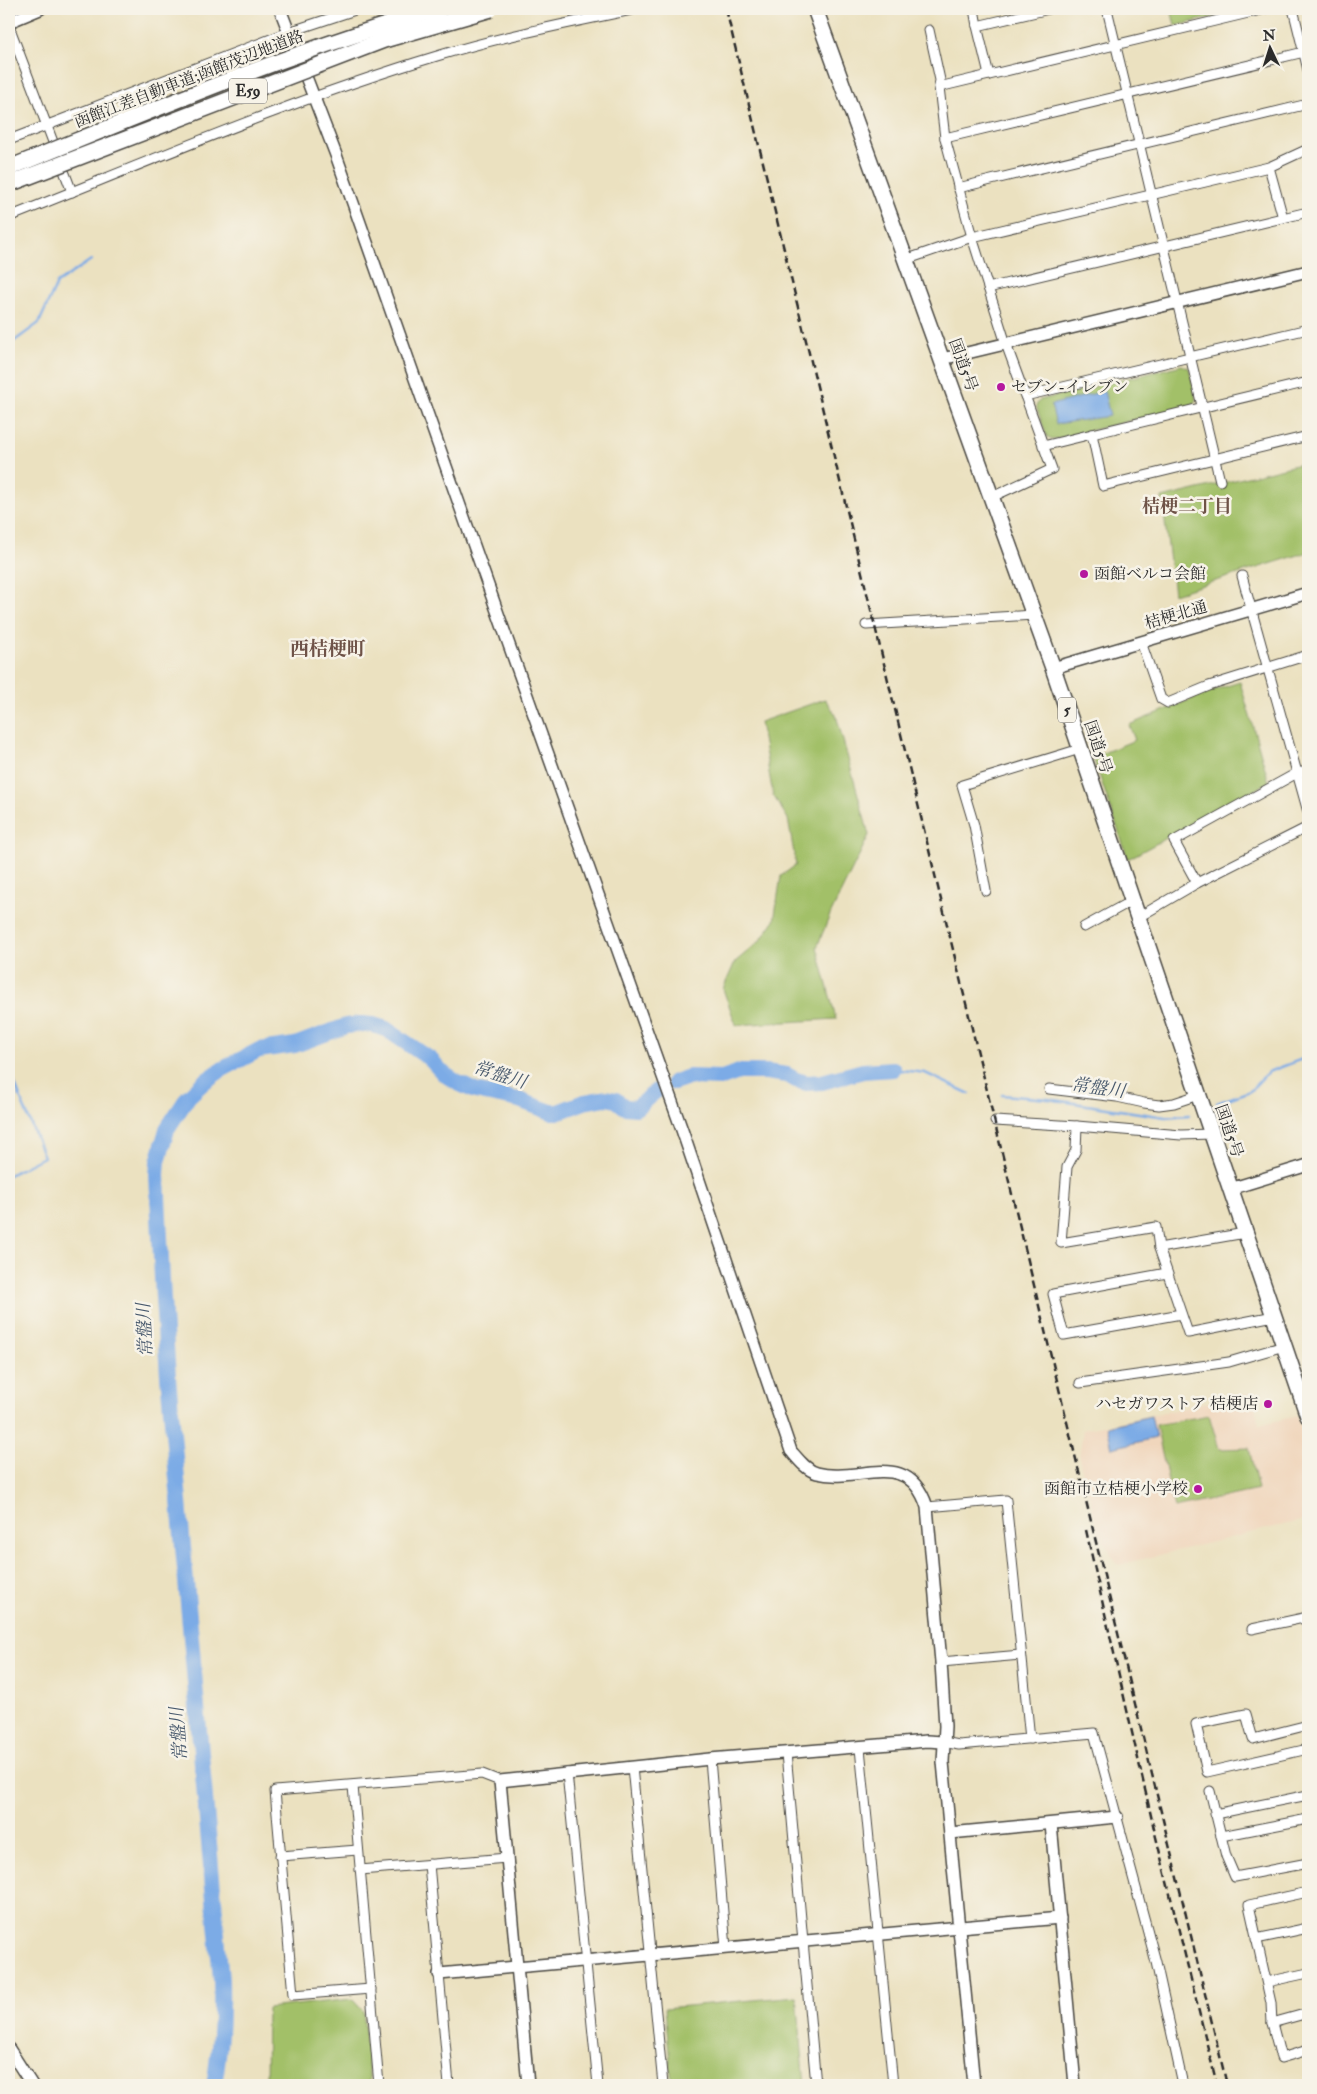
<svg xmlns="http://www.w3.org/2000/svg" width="1317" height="2094" font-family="'IM FELL Double Pica','Noto Serif JP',serif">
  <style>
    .built { fill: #f0d6bc }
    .green { fill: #a2c068; stroke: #66764a }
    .water { fill: #7cabe6; stroke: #546b88 }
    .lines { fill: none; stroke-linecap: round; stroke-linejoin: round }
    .stream { stroke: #7cabe6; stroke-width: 2.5 }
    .river { stroke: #7cabe6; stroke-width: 16 }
    .street-casing { stroke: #484641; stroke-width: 11 }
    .secondary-casing { stroke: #484641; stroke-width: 14 }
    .highway-casing { stroke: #484641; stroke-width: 18 }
    .street { stroke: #fff; stroke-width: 9 }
    .secondary { stroke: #fff; stroke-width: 11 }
    .highway { stroke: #fff; stroke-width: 15 }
    .rail { stroke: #2b2b2b; stroke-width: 2.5; stroke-dasharray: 8 4; stroke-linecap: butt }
    .highway-bridge-casing { stroke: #484641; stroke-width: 18; stroke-linecap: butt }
    .highway-bridge { stroke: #fff; stroke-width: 15 }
    .poi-dot { fill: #b5179e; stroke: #f7f3e8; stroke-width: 2 }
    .labels { text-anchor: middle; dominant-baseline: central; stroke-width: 5; stroke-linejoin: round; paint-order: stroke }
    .shield { fill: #f7f3e8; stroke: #686764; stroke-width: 1 }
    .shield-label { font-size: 15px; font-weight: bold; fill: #2b2b2b }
    .street-label { font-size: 16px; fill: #2b2b2b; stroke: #f7f3e8 }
    .poi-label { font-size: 16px; fill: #2b2b2b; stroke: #f7f3e8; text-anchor: start }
    .neighbourhood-label { font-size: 18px; font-weight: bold; fill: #6e5247; stroke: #f7f3e8 }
    .water-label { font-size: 18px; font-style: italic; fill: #47586c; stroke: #f7f3e8 }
    .quarter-label { font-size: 19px; font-weight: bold; fill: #6e5247; stroke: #f7f3e8 }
  </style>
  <rect width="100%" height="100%" fill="#f7f3e8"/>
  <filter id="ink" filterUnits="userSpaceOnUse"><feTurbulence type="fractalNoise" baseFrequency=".02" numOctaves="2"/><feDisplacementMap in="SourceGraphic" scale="10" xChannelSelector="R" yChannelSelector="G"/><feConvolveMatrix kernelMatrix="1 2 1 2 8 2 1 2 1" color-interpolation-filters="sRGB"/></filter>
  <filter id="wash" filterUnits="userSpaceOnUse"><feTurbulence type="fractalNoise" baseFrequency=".0096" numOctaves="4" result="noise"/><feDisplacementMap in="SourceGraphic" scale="20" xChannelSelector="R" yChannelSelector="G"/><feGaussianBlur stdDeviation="1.12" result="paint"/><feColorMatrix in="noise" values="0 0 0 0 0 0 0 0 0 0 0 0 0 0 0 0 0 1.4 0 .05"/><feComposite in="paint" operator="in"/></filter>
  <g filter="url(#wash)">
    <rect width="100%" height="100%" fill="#ebe1c0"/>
    <!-- built -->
    <path class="built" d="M1252,1393L1259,1425L1297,1416L1308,1450V1519L1118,1565L1099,1534L1079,1458L1083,1430Z"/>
    <!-- green -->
    <g class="green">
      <path d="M1171,9H1247L1175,26Z"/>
      <path d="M1182,365L1189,368L1196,399L1193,405L1052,440L1047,437L1036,406L1040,400Z"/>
      <path d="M1308,462V552L1174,594L1162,498Z"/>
      <path d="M1240,682L1269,782L1128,859L1093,757L1135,740L1129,725L1211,691Z"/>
      <path d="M825,699L836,715L869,835L830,915L817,947L836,1019L736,1025L723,989L735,962L760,941L774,921L781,876L796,865L788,819L773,795L760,722Z"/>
      <path d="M1209,1415L1219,1449L1249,1448L1258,1490L1174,1508L1156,1425Z"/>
      <path d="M797,1996L805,2085H672L665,2008Z"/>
      <path d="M352,1999L363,2011L370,2085H283L276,2078L266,2082L267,2008Z"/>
    </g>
    <!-- water -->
    <g class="water">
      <path d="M1104,391L1110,416L1056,424L1051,405Z"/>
      <path d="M1151,1416L1156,1438L1112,1448L1107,1426Z"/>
    </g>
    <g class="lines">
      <!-- stream -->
      <g class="stream">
        <path d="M9,345L39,323L57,283L91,260"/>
        <path d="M9,1069L44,1157L9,1175"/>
        <path d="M893,1069L925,1073L970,1094"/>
        <path d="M1002,1095L1048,1099L1165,1117L1189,1115"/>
        <path d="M1217,1103L1250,1091L1268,1072L1308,1057"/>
      </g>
      <!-- river -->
      <g class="river">
        <path d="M674,1082L689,1077L722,1078L739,1072H766L787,1075L796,1080L807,1083L822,1082L863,1071L893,1069"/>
        <path d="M214,2085C220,2050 222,2016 221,1980L168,1376L163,1299L157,1175L158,1162L167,1129L188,1097L204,1082L221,1070L259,1050L295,1045L346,1026L360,1024L373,1025L386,1029L430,1059L444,1074L458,1083L475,1091L519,1100L551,1112H558L584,1102L606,1098L616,1100L625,1107L636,1108L656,1091"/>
      </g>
    </g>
  </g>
  <g filter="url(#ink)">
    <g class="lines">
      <defs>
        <g id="street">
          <path d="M974,9L977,26"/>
          <path d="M1107,9L1220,481"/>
          <path d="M1293,9L1308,70"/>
          <path d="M9,26L72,192"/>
          <path d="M929,30L940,80L939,87L945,138L972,237L1006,344L1052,469L992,497"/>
          <path d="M989,75L977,26L1049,9"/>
          <path d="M939,87L1265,9"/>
          <path d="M945,138L1304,52"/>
          <path d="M9,140L289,32L358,9"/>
          <path d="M958,188L1308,104"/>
          <path d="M9,217C150,161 291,100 437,56C503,36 569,23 636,9"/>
          <path d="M1283,218L1269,167L1308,149"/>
          <path d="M905,260L972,237L1269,167"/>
          <path d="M988,288L1308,212"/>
          <path d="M1025,396L1308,329"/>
          <path d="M1092,434L1308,382"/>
          <path d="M1043,446L1092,434L1103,486L1308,436"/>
          <path d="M1242,576L1308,812"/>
          <path d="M866,625L1034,615"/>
          <path d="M1141,642L1161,699L1168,703L1209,686L1308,655"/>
          <path d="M1197,883L1174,841L1297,773L1308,771"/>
          <path d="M986,891L974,825L962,785L1080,749"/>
          <path d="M1137,918L1197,883L1308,827"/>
          <path d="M1084,927L1124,905L1132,903"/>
          <path d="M1049,1089L1117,1097L1144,1103L1159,1105L1174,1103L1198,1095"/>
          <path d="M995,1121L1077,1126L1181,1135L1211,1134"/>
          <path d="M1077,1126L1076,1150L1067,1167L1061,1243L1156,1227L1159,1248L1188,1333L1274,1316"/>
          <path d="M1159,1248L1245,1233"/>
          <path d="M1167,1273L1053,1294L1064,1335L1181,1314"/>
          <path d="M1080,1383L1229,1362L1284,1346"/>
          <path d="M927,1507L1006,1500L1030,1739"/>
          <path d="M1252,1629L1308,1617"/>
          <path d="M941,1662L1021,1655"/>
          <path d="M1308,1725L1253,1739L1246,1714L1196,1724L1207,1772L1308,1749"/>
          <path d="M943,1742L959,1745L1094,1733L1156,1962L1183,2085"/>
          <path d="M860,1748L893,2085"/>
          <path d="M786,1753L816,2085"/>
          <path d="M710,1759L726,1948"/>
          <path d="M632,1767L663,2085"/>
          <path d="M567,1773L598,2085"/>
          <path d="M353,1786L379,2085"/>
          <path d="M1210,1791L1226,1856L1235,1877L1308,1863"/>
          <path d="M1215,1814L1308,1795"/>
          <path d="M1221,1836L1308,1819"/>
          <path d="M280,1856L358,1850"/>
          <path d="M429,1864L449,2085"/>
          <path d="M360,1870L507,1858"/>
          <path d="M1308,1892L1249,1905L1271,2003L1272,2023L1281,2058L1308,2050"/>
          <path d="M1256,1939L1308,1928"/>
          <path d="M1267,1982L1308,1973"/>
          <path d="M371,1989L293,1995L275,1791L482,1774L500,1781"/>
          <path d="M1272,2023L1308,2013"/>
        </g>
        <g id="secondary">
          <path d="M280,9L336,155L508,642L682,1130L791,1451C798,1459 806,1470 817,1473C859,1484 908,1447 927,1507L941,1662L945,1726L943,1762L974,2085"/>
          <path d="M9,22L40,9"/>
          <path d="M942,359L1308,271"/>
          <path d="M1053,668L1308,593"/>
          <path d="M1230,1189L1308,1165"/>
          <path d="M1051,1824L1075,2085"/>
          <path d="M950,1833L1117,1817"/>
          <path d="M439,1974L1060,1918"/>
          <path d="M9,2049L32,2085"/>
          <path d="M528,2085L500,1781L710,1759L927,1741L943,1742"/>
        </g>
        <path id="highway" d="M815,9L1053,668L1308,1416"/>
      </defs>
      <!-- street casing -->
      <use href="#street" class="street-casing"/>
      <!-- secondary casing -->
      <use href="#secondary" class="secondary-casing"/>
      <!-- highway casing -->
      <use href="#highway" class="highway-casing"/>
      <!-- street -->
      <use href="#street" class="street"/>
      <!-- secondary -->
      <use href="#secondary" class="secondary"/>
      <!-- highway -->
      <use href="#highway" class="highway"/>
      <!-- rail -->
      <g class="rail">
        <path d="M726,9L1227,2085"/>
        <path d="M1086,1530L1154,1829L1217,2085"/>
      </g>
      <defs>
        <g id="highway-bridge">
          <path d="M9,168C151,111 293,50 440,9"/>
          <path d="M9,184L384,40L491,9"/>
        </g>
      </defs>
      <!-- highway-bridge casing -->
      <use href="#highway-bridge" class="highway-bridge-casing"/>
      <!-- highway-bridge -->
      <use href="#highway-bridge" class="highway-bridge"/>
    </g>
  </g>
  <!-- markers -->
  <g class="poi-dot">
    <circle cx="1001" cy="387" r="5"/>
    <circle cx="1084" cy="574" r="5"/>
    <circle cx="1268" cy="1404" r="5"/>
    <circle cx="1198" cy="1489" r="5"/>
  </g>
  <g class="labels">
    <!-- shield labels -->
    <g class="shield">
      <rect x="229" y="78.5" width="38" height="25" rx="4"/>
      <rect x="1058" y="697.5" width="18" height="25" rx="4"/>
    </g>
    <g class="shield-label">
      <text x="248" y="91">E59</text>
      <text x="1067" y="710">5</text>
    </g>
    <!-- street labels -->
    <g class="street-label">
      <text transform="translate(189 79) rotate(-21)">函館江差自動車道;函館茂辺地道路</text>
      <text transform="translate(963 365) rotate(70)">国道5号</text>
      <text transform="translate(1176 615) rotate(-16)">桔梗北通</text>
      <text transform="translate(1098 747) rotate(71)">国道5号</text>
      <text transform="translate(1229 1131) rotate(71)">国道5号</text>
    </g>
    <!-- poi labels -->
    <g class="poi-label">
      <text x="1011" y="387">セブン-イレブン</text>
      <text x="1094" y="574">函館ベルコ会館</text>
      <text x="1258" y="1404" text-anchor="end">ハセガワストア 桔梗店</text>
      <text x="1188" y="1489" text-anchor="end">函館市立桔梗小学校</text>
    </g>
    <!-- neighbourhood labels -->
    <g class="neighbourhood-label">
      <text x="1187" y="506">桔梗二丁目</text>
    </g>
    <!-- water labels -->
    <g class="water-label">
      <text transform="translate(500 1075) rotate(17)">常盤川</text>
      <text transform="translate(1098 1088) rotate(8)">常盤川</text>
      <text transform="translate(145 1330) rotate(-93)">常盤川</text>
      <text transform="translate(179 1734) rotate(-95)">常盤川</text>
    </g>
    <!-- quarter labels -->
    <g class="quarter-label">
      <text x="328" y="649">西桔梗町</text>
    </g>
  </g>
  <!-- margin -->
  <rect width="1317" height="2094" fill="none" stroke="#f7f3e8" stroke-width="30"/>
  <!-- north arrow -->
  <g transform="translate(1270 48) rotate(356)" stroke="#f7f3e8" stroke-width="4" paint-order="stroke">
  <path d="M0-4L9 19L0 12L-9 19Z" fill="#2b2b2b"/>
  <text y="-8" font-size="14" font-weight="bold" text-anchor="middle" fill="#2b2b2b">N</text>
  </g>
</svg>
